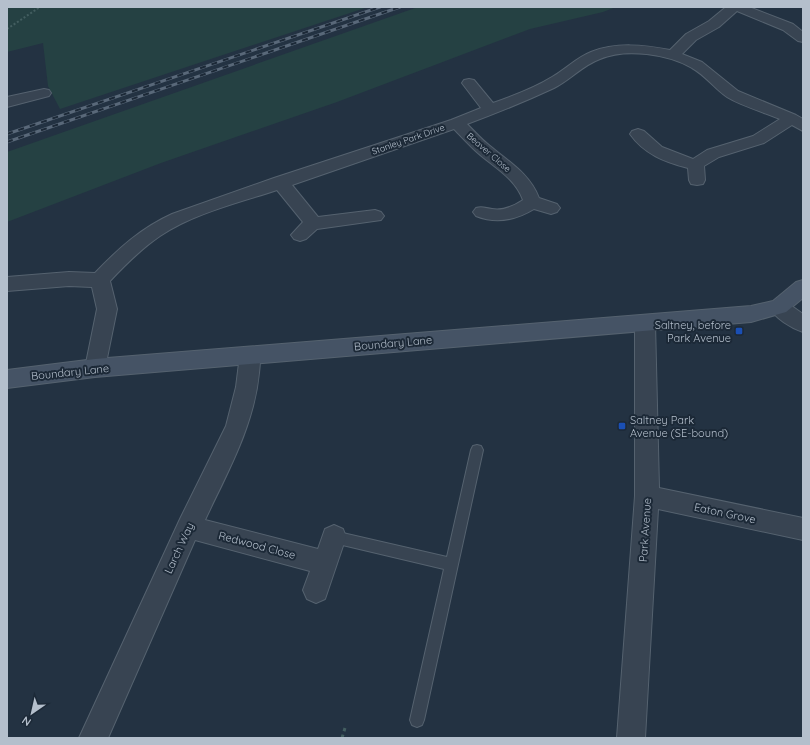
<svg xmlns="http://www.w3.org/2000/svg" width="810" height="745" font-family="Quicksand,sans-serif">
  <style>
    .green { fill: #254143 }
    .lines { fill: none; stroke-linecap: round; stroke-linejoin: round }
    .lane-casing { stroke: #55626f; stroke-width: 2 }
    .street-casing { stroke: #55626f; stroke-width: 2 }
    .secondary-casing { stroke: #55626f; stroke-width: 2 }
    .path-far1 { stroke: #435e60; stroke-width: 2; stroke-dasharray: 2 2; stroke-linecap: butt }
    .path { stroke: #435e60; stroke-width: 3; stroke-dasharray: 3.5 3.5; stroke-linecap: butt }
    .lane { fill: #384452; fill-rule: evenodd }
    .street { fill: #384452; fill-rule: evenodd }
    .secondary { fill: #455365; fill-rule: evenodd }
    .rail-casing { stroke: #596879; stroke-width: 3 }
    .rail { stroke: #1c2937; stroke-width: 2; stroke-dasharray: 6; stroke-linecap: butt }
    .transit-dot { fill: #1a4fb4; stroke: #1c2937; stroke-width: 1.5 }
    .labels { text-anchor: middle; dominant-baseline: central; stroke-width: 4; stroke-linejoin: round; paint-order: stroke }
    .far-street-label { font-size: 9px; fill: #b4bfcc; stroke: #1c2937 }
    .poi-label { font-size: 11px; fill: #b4bfcc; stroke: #1c2937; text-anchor: end }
    .street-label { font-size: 11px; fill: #b4bfcc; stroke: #1c2937 }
  </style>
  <rect width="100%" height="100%" fill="#233242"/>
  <!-- green -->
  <g class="green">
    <path d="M7,7H368L60,109L48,86L43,43L7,52Z"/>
    <path d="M418,7H616L603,12L530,29L337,102L161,163L7,222V152Z"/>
  </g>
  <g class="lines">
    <defs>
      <path id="lane" d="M477,445L481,446L483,450L424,720L422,725L417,727L412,725L410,720L444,569L334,543L329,541L328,537L329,533L334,531L447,557L471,450L473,446Z"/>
      <g id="street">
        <path d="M726,7H749L793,24L803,32V42L798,41L783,30L737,11L719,27L696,40L682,54L702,62L738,91L796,115L803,119V131L792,125L764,143L719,157L704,166L705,180L703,184L697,185L691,184L689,180L688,168C665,162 644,154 630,134L632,131L638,129L644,131L662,147L693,159L707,150L753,136L780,119C765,113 740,105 727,97C714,88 705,75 692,68C668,54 626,48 600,59C583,65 570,80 554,88C526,101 497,113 467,124C475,132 482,140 490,146C509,162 530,174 539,198L557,204L560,208L557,212L551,214L534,209C516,220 496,224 476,216L473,212L476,208C482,206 485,208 492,209C503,211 514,206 523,200C515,178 495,168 478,153C470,146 462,137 454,129L292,185L318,217L375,210L381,212L384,216L381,220L317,229L306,239L300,241L294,239L291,235L303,222L277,190C238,203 194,213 160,236C141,249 125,265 110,281L117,309L105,368L102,374L95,376L88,374L85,368L97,309L92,287L69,286L7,291V277L69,272L95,273C118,249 141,228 172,214L274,178L451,120L481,108L462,83L464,80L469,79L474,80L493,103C513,96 534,88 552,77C566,69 576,58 591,52C616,42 644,45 670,50L686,34L709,21Z"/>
        <path d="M44,89L49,90L51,93L49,96L7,107V97Z"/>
        <path d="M779,300L786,302L803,314V332C791,328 775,318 769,307L772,302Z"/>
        <path d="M645,315L652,318L655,323L659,488L803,518V540L658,509L645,738H617L635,496V323L638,318Z"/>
        <path d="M250,347L257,349C261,357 260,364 259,373C254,426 227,473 205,520L318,549L325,529L334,525L343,529L346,537L325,599L316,603L307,599L303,590L310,571L195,540L108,738H79L180,519L226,426L236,387L240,355L243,349Z"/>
      </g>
      <path id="secondary" d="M803,280V298L786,312L751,322L95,377L7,388V370L95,359L751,306L773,301L796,282Z"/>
    </defs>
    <!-- lane casing -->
    <use href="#lane" class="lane-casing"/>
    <!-- street casing -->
    <use href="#street" class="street-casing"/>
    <!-- secondary casing -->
    <use href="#secondary" class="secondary-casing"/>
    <!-- path-far1 -->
    <path class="path-far1" d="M7,29L40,7"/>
    <!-- path -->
    <path class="path" d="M342,738L345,728"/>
    <!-- lane -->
    <use href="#lane" class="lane"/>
    <!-- street -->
    <use href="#street" class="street"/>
    <!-- secondary -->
    <use href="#secondary" class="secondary"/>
    <defs>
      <g id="rail">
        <path d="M7,134L380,7"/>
        <path d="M7,142L400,7"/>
      </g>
    </defs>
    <!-- rail casing -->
    <use href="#rail" class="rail-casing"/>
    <!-- rail -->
    <use href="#rail" class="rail"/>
  </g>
  <!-- markers -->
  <g class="transit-dot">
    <rect x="735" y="327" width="8" height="8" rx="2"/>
    <rect x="618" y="422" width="8" height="8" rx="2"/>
  </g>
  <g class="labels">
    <!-- far-street labels -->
    <g class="far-street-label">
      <text transform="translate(408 139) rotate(-19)">Stanley Park Drive</text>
      <text transform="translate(489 152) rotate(41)">Beaver Close</text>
    </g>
    <!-- poi labels -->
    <g class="poi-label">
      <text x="731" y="325">Saltney, before<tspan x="731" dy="13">Park Avenue</tspan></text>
      <text x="630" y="420" text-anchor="start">Saltney Park<tspan x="630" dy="13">Avenue (SE-bound)</tspan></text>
    </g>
    <!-- street labels -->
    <g class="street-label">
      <text transform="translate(393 343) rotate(-5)">Boundary Lane</text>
      <text transform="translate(70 372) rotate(-6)">Boundary Lane</text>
      <text transform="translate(725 513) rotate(12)">Eaton Grove</text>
      <text transform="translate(645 530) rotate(-86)">Park Avenue</text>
      <text transform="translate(257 545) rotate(15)">Redwood Close</text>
      <text transform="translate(179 548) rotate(-65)">Larch Way</text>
    </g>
  </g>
  <!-- border -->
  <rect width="810" height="745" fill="none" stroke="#b4bfcc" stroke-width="16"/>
  <!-- north arrow -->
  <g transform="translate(32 713) rotate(214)" stroke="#1c2937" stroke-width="3" paint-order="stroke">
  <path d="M0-3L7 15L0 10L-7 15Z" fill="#b4bfcc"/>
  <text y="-6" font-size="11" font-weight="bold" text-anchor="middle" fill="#b4bfcc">N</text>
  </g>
</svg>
